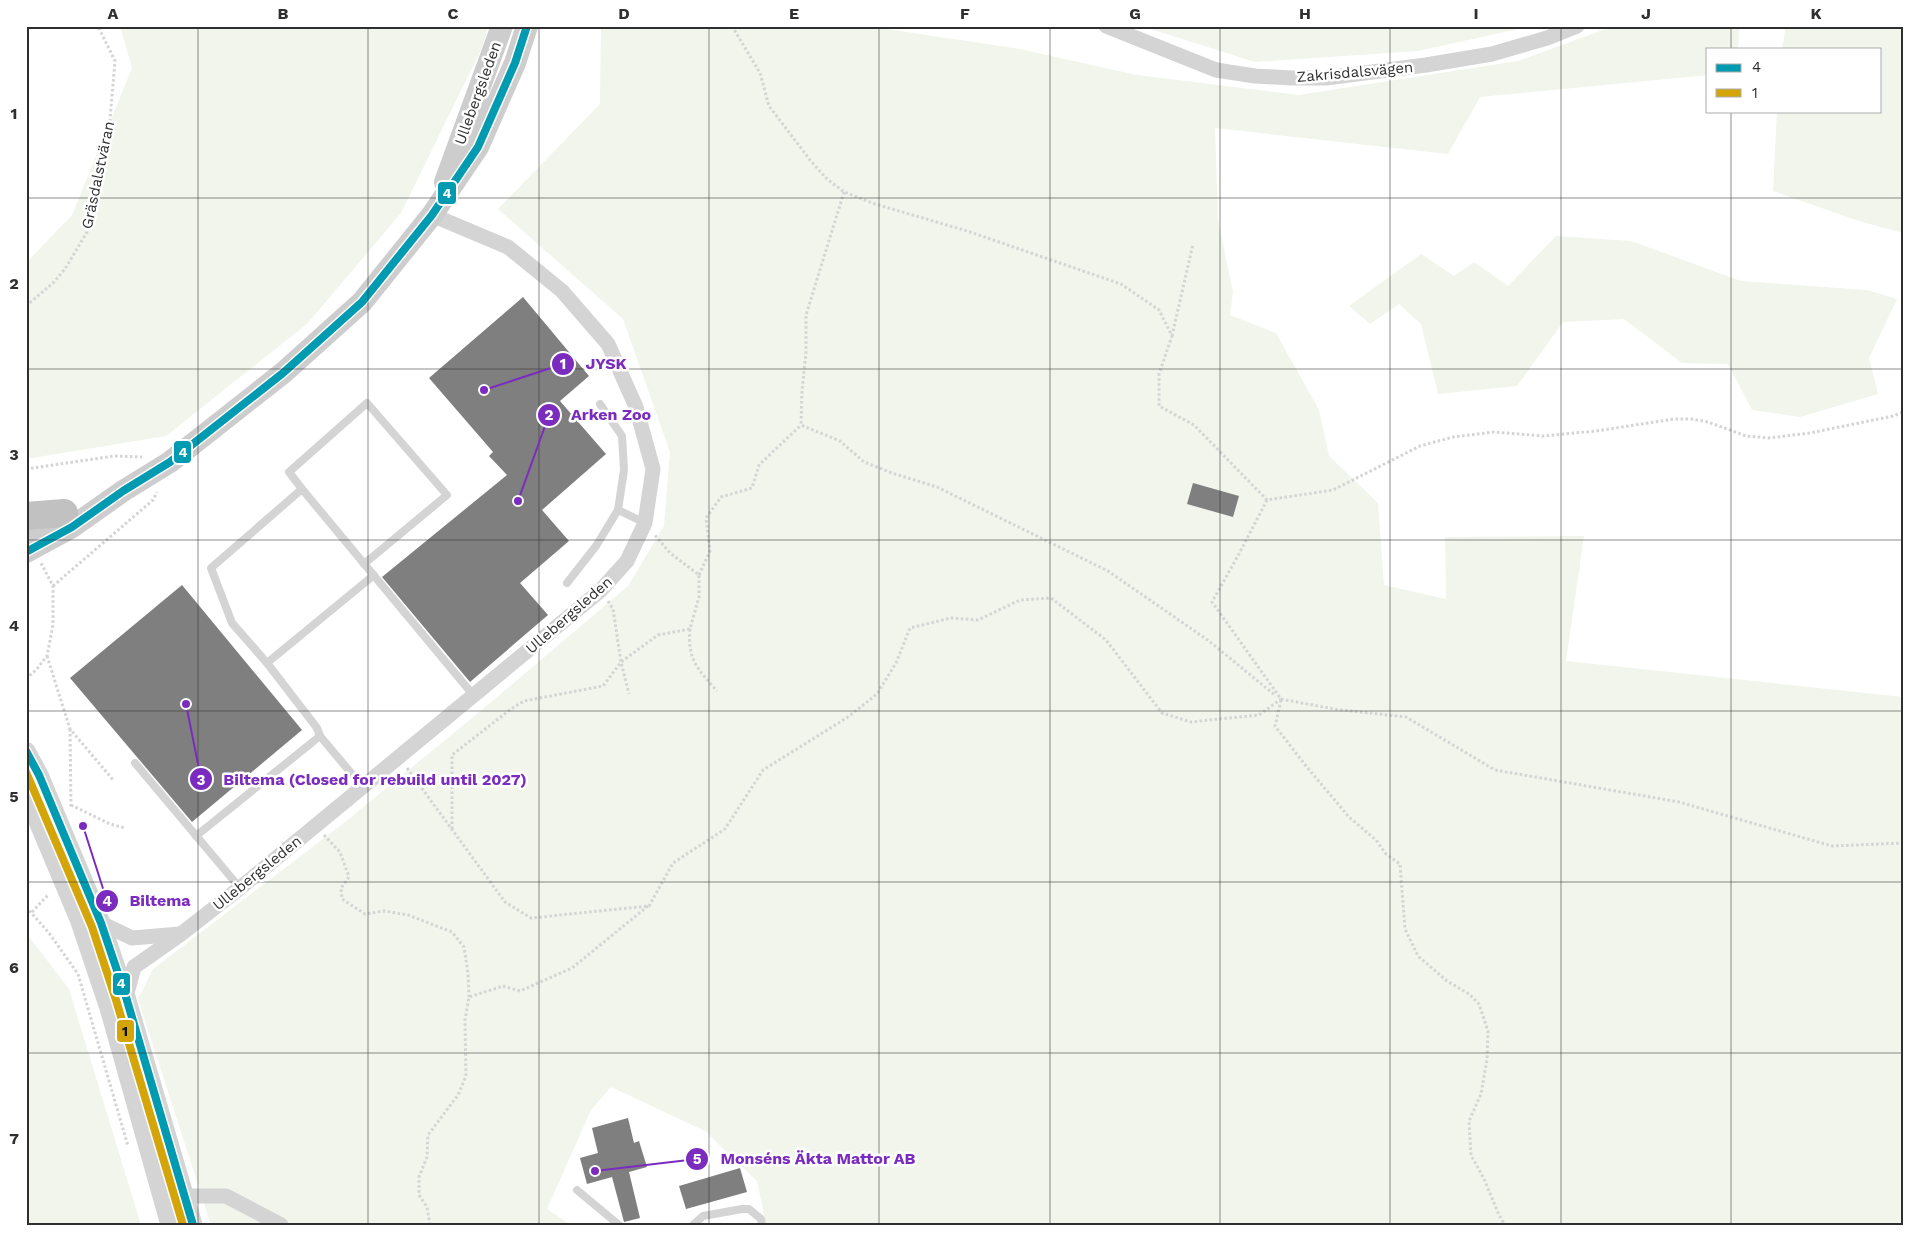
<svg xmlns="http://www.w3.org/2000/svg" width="1929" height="1251" font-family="'Work Sans',sans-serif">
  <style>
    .green { fill: #f1f5ec }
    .building { fill: #7f7f7f }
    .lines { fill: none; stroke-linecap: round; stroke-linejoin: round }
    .path { stroke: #d4d4d4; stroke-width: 3; stroke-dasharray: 2.5 2.5; stroke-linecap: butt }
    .service { stroke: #d4d4d4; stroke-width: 8 }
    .minor { stroke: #d4d4d4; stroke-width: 15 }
    .tertiary { stroke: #d4d4d4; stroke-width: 19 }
    .secondary { stroke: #cdcdcd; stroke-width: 22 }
    .motorway { stroke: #c1c1c1; stroke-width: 28 }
    .bus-1-casing { stroke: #fff; stroke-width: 11 }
    .bus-2-casing { stroke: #fff; stroke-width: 11 }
    .bus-1 { stroke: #009ab1; stroke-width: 8 }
    .bus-2 { stroke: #d4a509; stroke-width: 8 }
    .grid { fill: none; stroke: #2f2f2f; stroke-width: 1; stroke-opacity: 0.55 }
    .labels { text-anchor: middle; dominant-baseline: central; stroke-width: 5; stroke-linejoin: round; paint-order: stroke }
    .street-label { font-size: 15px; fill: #2f2f2f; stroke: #fff }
    .leader { fill: none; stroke: #7b2cbf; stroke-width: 2 }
    .callout-dot { fill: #7b2cbf; stroke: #fff; stroke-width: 2 }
    .mark-label { font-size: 15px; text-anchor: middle; font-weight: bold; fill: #fff }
    .callout-label { font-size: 16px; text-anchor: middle; font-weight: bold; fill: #7b2cbf; stroke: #fff; stroke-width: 5; stroke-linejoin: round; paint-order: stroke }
    .line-badge { stroke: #fff; stroke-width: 2 }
    .badge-label { font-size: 14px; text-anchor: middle; font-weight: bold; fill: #fff }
    .pale-badge-label { font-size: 14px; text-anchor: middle; font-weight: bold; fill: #111 }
    .neatline { fill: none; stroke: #2f2f2f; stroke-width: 2 }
    .grid-label { font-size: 16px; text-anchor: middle; font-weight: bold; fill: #2f2f2f }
  </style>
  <rect width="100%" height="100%" fill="#fff"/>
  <!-- green -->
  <g class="green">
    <path d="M120,26H489L481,50L401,213L307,324L166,436L26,459V263L72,215L132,68Z"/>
    <path d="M601,26H867L1020,49L1137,75L1299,95L1518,61L1614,26H1740L1738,49H1708V75L1480,97L1448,154L1215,128L1218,220L1233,292L1230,315L1276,333L1319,410L1329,456L1378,503L1384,585L1446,599L1445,537L1584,536L1566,661L1903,697V1225H766L757,1181L705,1131L611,1087L591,1110L547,1209L571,1225H211L138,999L153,969L345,822L483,709L628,586L664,526L670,452L623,319L498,209L600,104Z"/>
    <path d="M1141,26H1532L1418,51L1255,62Z"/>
    <path d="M1786,26L1903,27V233L1859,221L1773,191L1777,111H1880V49H1782Z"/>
    <path d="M1556,236L1631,241L1741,281L1867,290L1897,299L1869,358L1878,394L1800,417L1752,410L1728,364L1682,363L1624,319L1563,322L1517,386L1438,394L1421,324L1399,304L1370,324L1349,306L1421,254L1454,276L1474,262L1508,286Z"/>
    <path d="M26,933L69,989L141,1225H26Z"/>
  </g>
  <!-- building -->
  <g class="building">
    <path d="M523,297L589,376L560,401L606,454L542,510L569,541L520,583L548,615L470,682L382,577L507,475L489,456L493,452L429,378Z"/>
    <path d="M1193,483L1239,496L1233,517L1187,504Z"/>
    <path d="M182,585L302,730L192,822L70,678Z"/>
    <path d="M628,1118L634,1143L639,1141L647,1167L629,1172L640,1218L624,1222L612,1177L587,1184L580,1158L598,1153L592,1128Z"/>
    <path d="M740,1168L747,1192L686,1209L679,1186Z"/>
  </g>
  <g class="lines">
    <!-- path -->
    <g class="path">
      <path d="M732,26L760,73L769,106L810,160L827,179L844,192L875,204L967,231L1121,284L1159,310L1172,336L1159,374V406L1194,425L1267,500L1333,490L1420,446L1453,437L1494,432L1543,436L1596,431L1674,419H1692L1708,422L1746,436L1769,438L1810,433L1893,416L1903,412"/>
      <path d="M844,192L806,315V352L802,391L801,425L840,441L864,462L892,473L937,487L1108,571L1209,641L1276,696"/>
      <path d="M26,306L53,283L65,269L87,232L109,131L115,61L98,26"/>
      <path d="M1172,336L1193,244"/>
      <path d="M26,469L114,456L142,457"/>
      <path d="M1267,500L1240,552L1212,602L1281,699L1334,709L1406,717L1495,770L1679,802L1832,846L1903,843"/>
      <path d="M699,575L710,551L706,518L721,497L752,488L759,465L801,425"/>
      <path d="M53,586L153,500L157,492"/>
      <path d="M608,601L613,609L621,662L629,694"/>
      <path d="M690,629C687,660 698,669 717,691"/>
      <path d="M47,656L70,729L114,781"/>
      <path d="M26,679L36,670L47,656L53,625V586L41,563"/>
      <path d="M1281,700L1275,726L1306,766L1349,817L1376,840L1386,854L1400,864L1405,929L1418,956L1447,981L1469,994L1479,1004L1488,1031L1487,1059L1481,1094L1469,1121L1471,1155L1484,1179L1499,1215L1505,1225"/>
      <path d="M70,729L71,808"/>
      <path d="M407,768L505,902L531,918L649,906L673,863L725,829L763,770L848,717L877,694L896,663L910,628L951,618L978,620L1020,600L1051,598L1106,640L1162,713L1191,722L1259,715L1281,699"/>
      <path d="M71,805L110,824L125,828"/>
      <path d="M452,829V755L511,709L524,701L603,686L621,662L658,635L690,629L699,597V575L670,553L654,534"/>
      <path d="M324,835L340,852L349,877L341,888L342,899L365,914L384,911L408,915L452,932L464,947L468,973L469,997"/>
      <path d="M26,907L49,933L78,974L128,1146"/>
      <path d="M32,912L48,895"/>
      <path d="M430,1225L427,1207L419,1195V1177L427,1157L428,1135L458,1095L466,1076L465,1020L469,997L503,986L520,991L572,968L648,906"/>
    </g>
    <!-- service -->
    <g class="service">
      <path d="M302,489L474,696"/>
      <path d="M618,510L645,523"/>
      <path d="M567,583L596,546L618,510L624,470L622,436L600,404"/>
      <path d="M267,663L374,575"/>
      <path d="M135,763L240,888"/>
      <path d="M362,786L320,736L317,728L267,663L232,623L211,568L302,489L289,472L367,403L447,495L364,564"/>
      <path d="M196,836L320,736"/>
      <path d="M577,1190L619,1225"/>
      <path d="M693,1225L703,1216L742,1209H749L761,1219L762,1225"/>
    </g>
    <!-- minor -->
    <g class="minor">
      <path d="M1106,26L1216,70L1255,76L1292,78H1326L1426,65L1492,54L1547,38L1577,26"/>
      <path d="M101,923L132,938L180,934"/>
      <path d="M126,997L134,967L181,934L240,888L600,591L627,561L645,523L653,469L636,407L608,344L562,291L508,247L432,215"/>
      <path d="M162,1196H226L281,1225"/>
    </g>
    <!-- tertiary -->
    <g class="tertiary">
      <path d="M26,751L39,775L101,923L126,997L193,1225"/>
      <path d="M26,796L34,812L79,919L109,1008L170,1225"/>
    </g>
    <!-- secondary -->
    <g class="secondary">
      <path d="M445,182L502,26"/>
      <path d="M26,531L57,516"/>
      <path d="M26,552L72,527L123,491L170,462L283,373L362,302L432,215L478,147L515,63L527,26"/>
    </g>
    <!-- motorway -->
    <path class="motorway" d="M26,516L64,513"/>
    <defs>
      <g id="bus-1">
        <path d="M26,552L72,527L123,491L170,462L283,373L362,302L432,215L478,147L515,63L527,26"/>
        <path d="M26,751L39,775L101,923L126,997L193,1225"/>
      </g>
      <path id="bus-2" d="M26,772L92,927L116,1000L183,1225"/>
    </defs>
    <!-- bus-1 casing -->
    <use href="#bus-1" class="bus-1-casing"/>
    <!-- bus-2 casing -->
    <use href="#bus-2" class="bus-2-casing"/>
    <!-- bus-1 -->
    <use href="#bus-1" class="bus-1"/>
    <!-- bus-2 -->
    <use href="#bus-2" class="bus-2"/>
  </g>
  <!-- grid -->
  <path class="grid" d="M198,26V1225M368,26V1225M539,26V1225M709,26V1225M879,26V1225M1050,26V1225M1220,26V1225M1390,26V1225M1561,26V1225M1731,26V49M1731,111V1225M26,198H1903M26,369H1903M26,540H1903M26,711H1903M26,882H1903M26,1053H1903"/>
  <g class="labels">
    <!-- street labels -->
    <g class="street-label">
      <text transform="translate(1355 72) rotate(-5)">Zakrisdalsvägen</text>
      <text transform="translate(478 93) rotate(-70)">Ullebergsleden</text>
      <text transform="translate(98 175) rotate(-78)">Gräsdalstväran</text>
      <text transform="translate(569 615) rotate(-41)">Ullebergsleden</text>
      <text transform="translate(257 873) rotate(-39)">Ullebergsleden</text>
    </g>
  </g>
  <!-- callouts -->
  <path class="leader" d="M484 390L563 364M518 501L549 415M186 704L201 779M83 826L107 901M595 1171L697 1159"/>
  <g class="callout-dot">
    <circle cx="484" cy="390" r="5"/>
    <circle cx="518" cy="501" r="5"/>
    <circle cx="186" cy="704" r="5"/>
    <circle cx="83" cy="826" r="5"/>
    <circle cx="595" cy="1171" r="5"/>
    <circle cx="563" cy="364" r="12"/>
    <circle cx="549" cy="415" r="12"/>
    <circle cx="201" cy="779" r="12"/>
    <circle cx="107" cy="901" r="12"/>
    <circle cx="697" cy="1159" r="12"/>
  </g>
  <g class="mark-label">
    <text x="563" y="369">1</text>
    <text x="549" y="420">2</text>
    <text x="201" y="785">3</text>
    <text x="107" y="906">4</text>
    <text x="697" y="1164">5</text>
  </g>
  <g class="callout-label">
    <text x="606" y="369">JYSK</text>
    <text x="611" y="420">Arken Zoo</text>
    <text x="375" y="785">Biltema (Closed for rebuild until 2027)</text>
    <text x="160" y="906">Biltema</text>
    <text x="818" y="1164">Monséns Äkta Mattor AB</text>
  </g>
  <g class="line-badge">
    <rect x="437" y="181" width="20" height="24" rx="5" fill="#009ab1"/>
    <rect x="173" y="440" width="19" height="24" rx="5" fill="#009ab1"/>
    <rect x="112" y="972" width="19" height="24" rx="5" fill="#009ab1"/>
    <rect x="116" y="1019" width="19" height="24" rx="5" fill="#d4a509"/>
  </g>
  <g class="badge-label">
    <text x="447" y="198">4</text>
    <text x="183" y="457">4</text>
    <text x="121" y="988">4</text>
  </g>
  <g class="pale-badge-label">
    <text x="125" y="1036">1</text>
  </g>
  <!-- border -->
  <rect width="1929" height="1251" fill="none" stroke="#ffffff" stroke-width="55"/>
  <!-- legend -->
  <rect x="1706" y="48" width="175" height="65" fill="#ffffff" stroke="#acacac"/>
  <rect x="1716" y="64" width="25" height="8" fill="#009ab1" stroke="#acacac"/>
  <text x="1752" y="72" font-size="15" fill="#2f2f2f">4</text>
  <rect x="1716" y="89" width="25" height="8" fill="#d4a509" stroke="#acacac"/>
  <text x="1752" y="98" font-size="15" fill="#2f2f2f">1</text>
  <rect x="28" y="28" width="1874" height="1196" class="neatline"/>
  <g class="grid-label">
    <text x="113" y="19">A</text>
    <text x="283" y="19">B</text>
    <text x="453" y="19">C</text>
    <text x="624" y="19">D</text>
    <text x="794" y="19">E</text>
    <text x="965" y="19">F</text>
    <text x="1135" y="19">G</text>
    <text x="1305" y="19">H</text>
    <text x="1476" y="19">I</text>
    <text x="1646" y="19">J</text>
    <text x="1816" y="19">K</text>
    <text x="14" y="119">1</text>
    <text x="14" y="289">2</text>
    <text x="14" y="460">3</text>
    <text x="14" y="631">4</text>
    <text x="14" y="802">5</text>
    <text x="14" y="973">6</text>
    <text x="14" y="1144">7</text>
  </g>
</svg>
